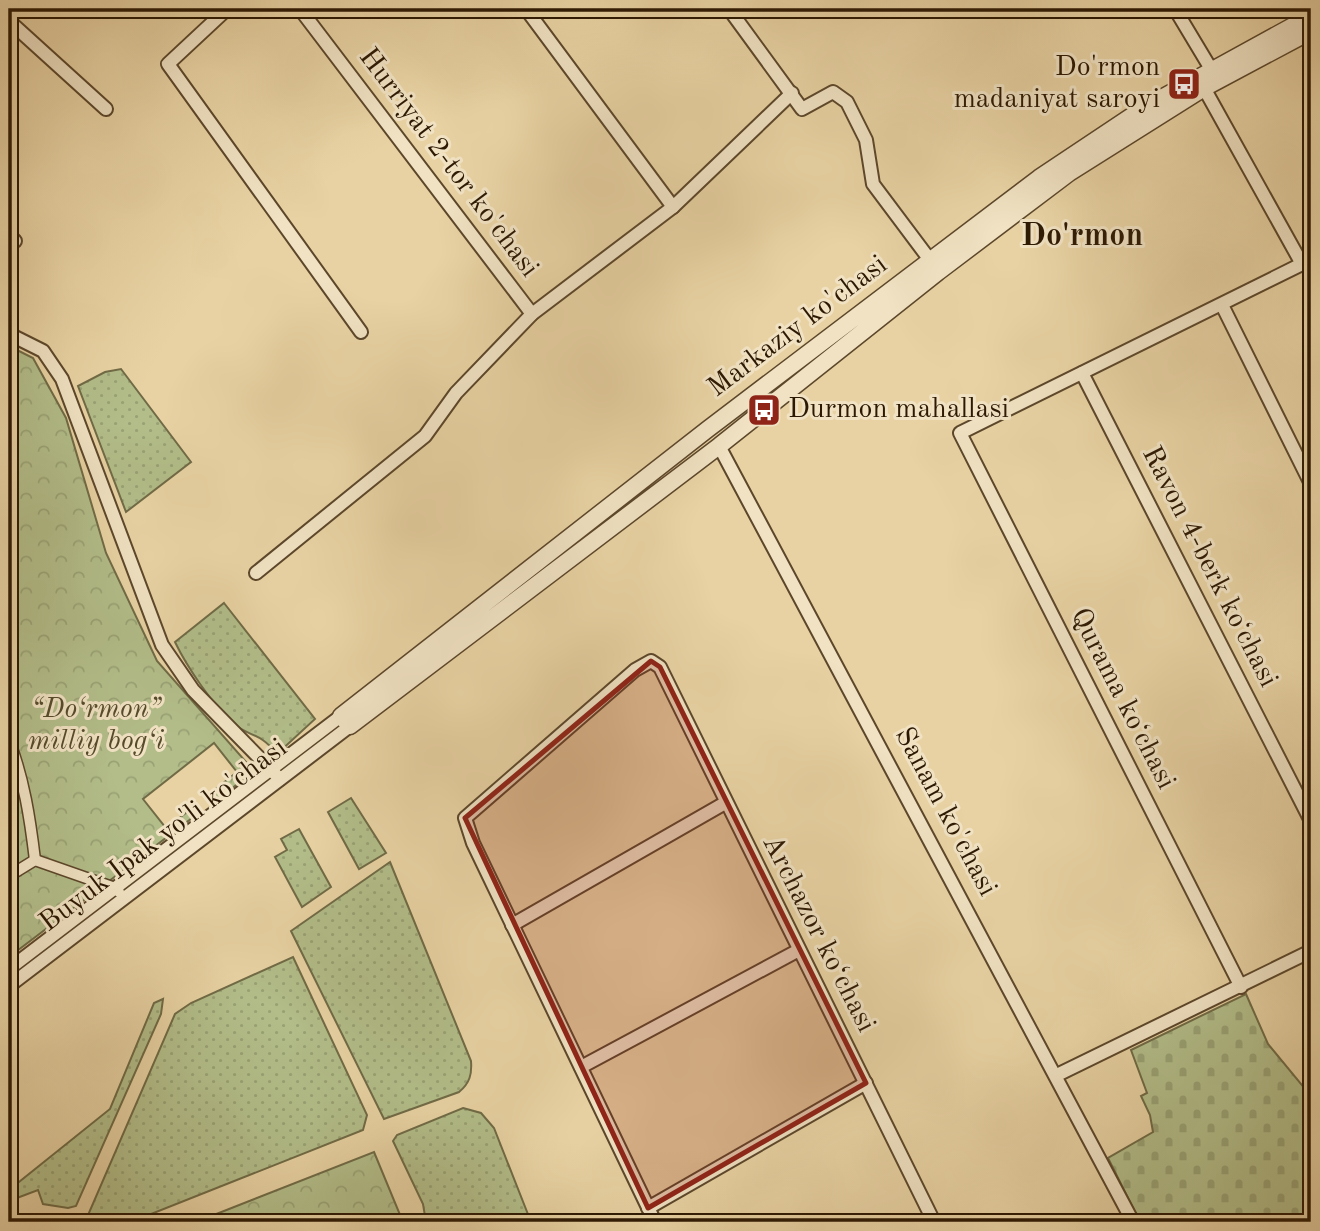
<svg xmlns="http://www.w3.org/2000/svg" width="1320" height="1231" font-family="'Old Standard TT',serif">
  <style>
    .grass { fill: url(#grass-dots); stroke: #706b46; stroke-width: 2 }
    .forest { fill: url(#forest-crowns); stroke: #706b46; stroke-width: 2 }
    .cemetery { fill: url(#cemetery-stones); stroke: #706b46; stroke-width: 2 }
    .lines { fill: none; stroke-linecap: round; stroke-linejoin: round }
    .pedestrian-casing { stroke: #5c472b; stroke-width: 13 }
    .minor-casing { stroke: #5c472b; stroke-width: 16 }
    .tertiary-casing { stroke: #5c472b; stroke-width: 19 }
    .pedestrian { stroke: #f0e2c3; stroke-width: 10 }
    .minor { stroke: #f0e2c3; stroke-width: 12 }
    .tertiary { stroke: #f0e2c3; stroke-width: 16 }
    .marked { fill: #8f2418; fill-opacity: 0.2; stroke: #8f2418; stroke-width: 5; stroke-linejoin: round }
    .labels { text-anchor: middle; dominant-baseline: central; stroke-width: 6; stroke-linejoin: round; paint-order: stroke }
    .poi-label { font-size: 28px; fill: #2d1903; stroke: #f0e2c3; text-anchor: end }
    .street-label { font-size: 28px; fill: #2d1903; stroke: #f0e2c3 }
    .park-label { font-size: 28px; font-style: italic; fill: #554a2b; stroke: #f0e2c3 }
    .quarter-label { font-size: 32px; font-weight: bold; fill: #2d1903; stroke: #f0e2c3 }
  </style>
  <defs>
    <pattern id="grass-dots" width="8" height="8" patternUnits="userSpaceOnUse" patternTransform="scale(1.75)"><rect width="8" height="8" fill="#b2bd89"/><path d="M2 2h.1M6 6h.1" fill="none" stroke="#99a275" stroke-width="1.8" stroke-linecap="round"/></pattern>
    <pattern id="forest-crowns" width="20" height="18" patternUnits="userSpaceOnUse" patternTransform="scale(1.75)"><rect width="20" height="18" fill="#b2bd89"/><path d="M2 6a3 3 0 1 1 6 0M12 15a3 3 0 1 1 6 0" fill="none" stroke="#99a275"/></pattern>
    <pattern id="cemetery-stones" width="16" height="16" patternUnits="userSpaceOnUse" patternTransform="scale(1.75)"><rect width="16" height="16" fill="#b2bd89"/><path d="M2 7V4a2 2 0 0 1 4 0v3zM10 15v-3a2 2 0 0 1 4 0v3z" fill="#99a275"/></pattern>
  </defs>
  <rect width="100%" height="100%" fill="#e8d2a3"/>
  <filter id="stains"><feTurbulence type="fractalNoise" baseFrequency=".00286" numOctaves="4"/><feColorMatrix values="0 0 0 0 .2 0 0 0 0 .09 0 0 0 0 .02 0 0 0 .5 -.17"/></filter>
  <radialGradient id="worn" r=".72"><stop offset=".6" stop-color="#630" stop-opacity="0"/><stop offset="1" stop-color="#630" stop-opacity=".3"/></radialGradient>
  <!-- grass -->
  <g class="grass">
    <path d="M121,369L191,462L126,512L78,386L105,372Z"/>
    <path d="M224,603L315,719L277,754C259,731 248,737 233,723C212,704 187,667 175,642Z"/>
    <path d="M351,798L386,853L359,869L328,812Z"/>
    <path d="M299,829L331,887L302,907L275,857L287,850L281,839Z"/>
    <path d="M390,862L471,1061C472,1074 470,1083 459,1092L384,1119L291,931Z"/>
    <path d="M293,957L367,1115L363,1130L131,1222H85L175,1014L191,1003Z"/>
    <path d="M163,999L161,1014L76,1206L68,1208L43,1204L38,1190L9,1201V1190L110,1109L154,1003Z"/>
    <path d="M463,1108L481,1113L494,1128L531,1222H426L423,1204L393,1141L397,1135Z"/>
  </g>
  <!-- forest -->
  <g class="forest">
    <path d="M9,346L33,358L66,418L106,553L157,661L254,771L213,803L207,796L237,772L214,743L143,799L166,828L191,809L196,815L9,957Z"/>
    <path d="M374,1152L403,1222H196Z"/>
  </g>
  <!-- cemetery -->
  <path class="cemetery" d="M1246,994L1268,1044L1311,1096V1222H1140L1108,1158L1153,1132L1150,1115L1141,1096L1147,1093L1131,1050Z"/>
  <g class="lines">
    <defs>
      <g id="pedestrian">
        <path d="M9,740C24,779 30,818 35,860"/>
        <path d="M9,876L35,860L115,888L119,892"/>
      </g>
      <g id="minor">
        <path d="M227,9L168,64L361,332"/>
        <path d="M300,9L532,314"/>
        <path d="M526,9L673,207"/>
        <path d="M729,9L802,109L833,92L847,102L866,140L873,184L930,260"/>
        <path d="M1175,9L1211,69"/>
        <path d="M9,21L106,109"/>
        <path d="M1204,88L1302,264L1311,260"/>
        <path d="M9,235L15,241"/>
        <path d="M1222,305L1311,484"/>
        <path d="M9,334L43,351L62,379L162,645L193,690L280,779"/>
        <path d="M1082,373L1311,821"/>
        <path d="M719,446L1133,1222"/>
        <path d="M256,573L425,436L456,393L532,314L673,207L792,93"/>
        <path d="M512,925L725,803"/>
        <path d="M9,969L341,716"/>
        <path d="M9,986L350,726"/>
        <path d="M1241,987L960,433L1302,264"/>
        <path d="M581,1067L799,950"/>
        <path d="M1057,1075L1311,951"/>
        <path d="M648,1208L866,1083"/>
        <path d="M655,1222L473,843L465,818L635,670L651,661L660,667L934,1222"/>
      </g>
      <path id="tertiary" d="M1311,16L1147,106L1039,178L708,429L341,716L350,726L719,446L938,272L1069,173L1204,88L1311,31"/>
    </defs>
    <!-- pedestrian casing -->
    <use href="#pedestrian" class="pedestrian-casing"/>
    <!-- minor casing -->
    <use href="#minor" class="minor-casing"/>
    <!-- tertiary casing -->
    <use href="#tertiary" class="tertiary-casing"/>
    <!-- pedestrian -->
    <use href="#pedestrian" class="pedestrian"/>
    <!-- minor -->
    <use href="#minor" class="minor"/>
    <!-- tertiary -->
    <use href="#tertiary" class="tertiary"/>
  </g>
  <!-- marked area -->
  <path class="marked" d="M651,661L660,667L866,1083L648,1208L465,818Z"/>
  <!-- icons -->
  <defs>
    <symbol id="bus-square" viewBox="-11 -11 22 22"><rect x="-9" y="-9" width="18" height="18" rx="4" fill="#8f2418" stroke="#f0e2c3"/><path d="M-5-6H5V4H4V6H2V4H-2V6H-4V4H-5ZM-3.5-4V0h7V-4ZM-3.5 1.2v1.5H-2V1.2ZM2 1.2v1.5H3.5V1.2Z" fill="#fff"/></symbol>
  </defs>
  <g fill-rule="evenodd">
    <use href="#bus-square" x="1165" y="65" width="38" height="38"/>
    <use href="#bus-square" x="745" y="391" width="38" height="38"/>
  </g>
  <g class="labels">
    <!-- poi labels -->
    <g class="poi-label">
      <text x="1160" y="68">Do'rmon<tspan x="1160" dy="32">madaniyat saroyi</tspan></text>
      <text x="788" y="410" text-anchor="start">Durmon mahallasi</text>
    </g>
    <!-- street labels -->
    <g class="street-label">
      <text transform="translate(448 163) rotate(53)">Hurriyat 2-tor ko'chasi</text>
      <text transform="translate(798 327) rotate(-37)">Markaziy ko'chasi</text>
      <text transform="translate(1209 567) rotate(63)">Ravon 4-berk koʻchasi</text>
      <text transform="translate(1122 699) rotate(63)">Qurama koʻchasi</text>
      <text transform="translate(945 812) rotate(62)">Sanam ko'chasi</text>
      <text transform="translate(164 836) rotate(-37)">Buyuk Ipak yo'li ko'chasi</text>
      <text transform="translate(818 934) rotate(63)">Archazor ko‘chasi</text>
    </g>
    <!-- park labels -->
    <g class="park-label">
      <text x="96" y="710">“Do‘rmon”<tspan x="96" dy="32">milliy bog‘i</tspan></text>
    </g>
    <!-- quarter labels -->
    <g class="quarter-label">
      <text x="1082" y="237">Do'rmon</text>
    </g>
  </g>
  <!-- margin -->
  <rect width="1320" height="1231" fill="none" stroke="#e8d2a3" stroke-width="35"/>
  <rect x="10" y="10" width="1299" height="1210" fill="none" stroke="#2d1903" stroke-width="3.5"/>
  <rect x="18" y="18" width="1285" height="1196" fill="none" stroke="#2d1903" stroke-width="2"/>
  <rect width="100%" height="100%" filter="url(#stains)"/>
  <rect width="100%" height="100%" fill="url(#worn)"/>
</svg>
